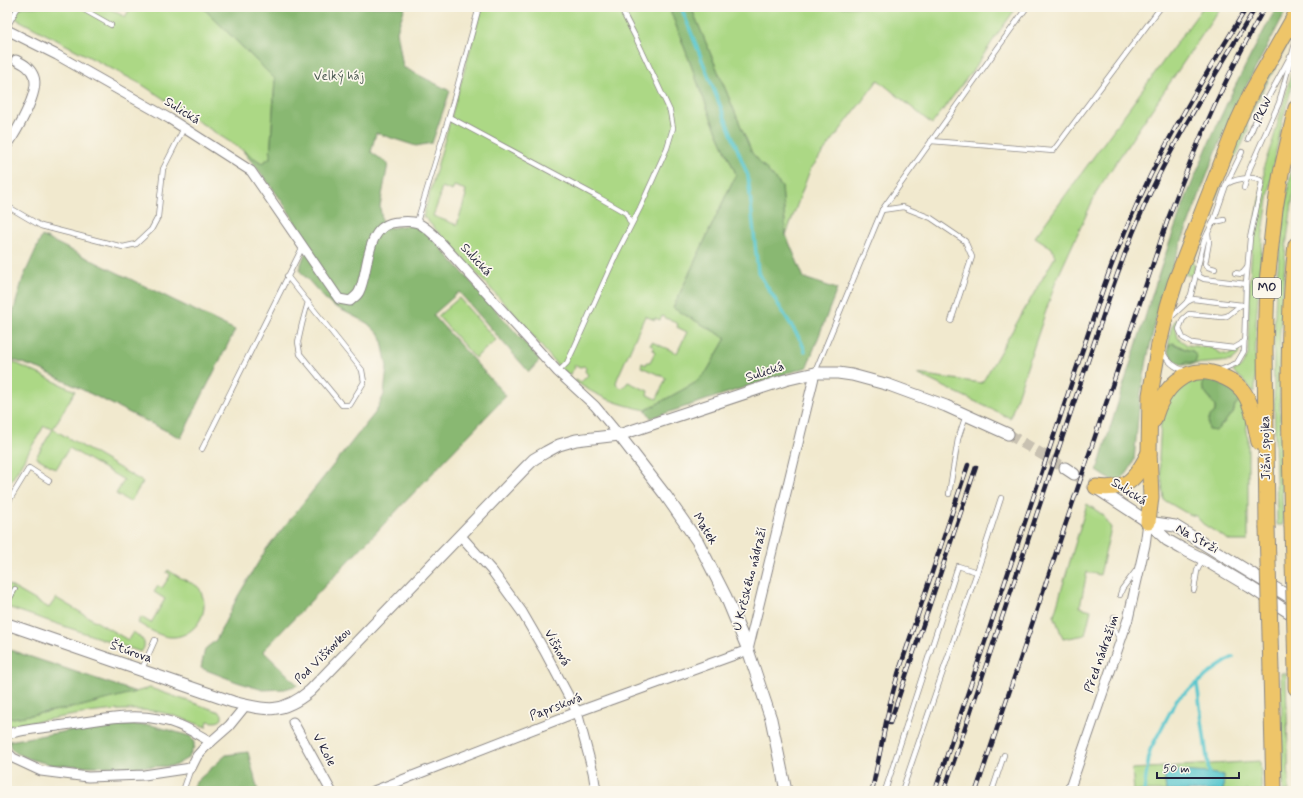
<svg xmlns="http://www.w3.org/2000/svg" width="1303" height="798" font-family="Mynerve,sans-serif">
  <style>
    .green { fill: #acd885; stroke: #677d60; fill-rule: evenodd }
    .forest { fill: #89b872; stroke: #566d56 }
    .water { fill: #5ac7ce; stroke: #3e7484 }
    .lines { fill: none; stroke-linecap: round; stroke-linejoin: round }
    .stream { stroke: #5ac7ce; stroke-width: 3.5 }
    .tertiary-tunnel { stroke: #c8c1b1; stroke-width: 11; stroke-dasharray: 11 5.5; stroke-linecap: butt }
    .service-casing { stroke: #8a8684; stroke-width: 6 }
    .minor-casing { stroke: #8a8684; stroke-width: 11 }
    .tertiary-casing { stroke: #8a8684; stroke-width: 13 }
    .trunk-casing { stroke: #8a8684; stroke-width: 17 }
    .service { stroke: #fff; stroke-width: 4.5 }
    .minor { stroke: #fff; stroke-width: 9 }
    .tertiary { stroke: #fff; stroke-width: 11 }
    .trunk { stroke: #eec569; stroke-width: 15 }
    .rail-casing { stroke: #22223b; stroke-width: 4.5 }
    .rail { stroke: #fbf7ec; stroke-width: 3; stroke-dasharray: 9; stroke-linecap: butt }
    .trunk-bridge-casing { stroke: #8a8684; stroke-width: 17; stroke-linecap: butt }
    .trunk-bridge { stroke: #eec569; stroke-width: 15 }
    .labels { text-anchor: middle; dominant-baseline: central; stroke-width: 3.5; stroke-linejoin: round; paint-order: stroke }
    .shield { fill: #fbf7ec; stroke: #636270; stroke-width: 1 }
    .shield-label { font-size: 12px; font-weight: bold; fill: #22223b }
    .park-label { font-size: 13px; fill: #4b5951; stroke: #fbf7ec }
    .street-label { font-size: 13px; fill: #22223b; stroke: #fbf7ec }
  </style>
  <rect width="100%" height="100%" fill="#fbf7ec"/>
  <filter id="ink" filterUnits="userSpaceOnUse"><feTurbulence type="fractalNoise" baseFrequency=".025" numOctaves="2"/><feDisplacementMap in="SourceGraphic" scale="8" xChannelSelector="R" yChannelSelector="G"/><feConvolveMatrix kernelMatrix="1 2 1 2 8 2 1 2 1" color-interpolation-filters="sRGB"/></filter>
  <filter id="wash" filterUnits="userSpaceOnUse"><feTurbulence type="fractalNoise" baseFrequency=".012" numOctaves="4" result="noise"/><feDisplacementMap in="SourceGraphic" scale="16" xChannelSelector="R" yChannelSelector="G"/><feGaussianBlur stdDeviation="0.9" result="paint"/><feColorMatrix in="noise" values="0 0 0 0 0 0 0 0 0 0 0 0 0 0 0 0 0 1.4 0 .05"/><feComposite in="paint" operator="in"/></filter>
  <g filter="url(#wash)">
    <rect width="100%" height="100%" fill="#f1e9ce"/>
    <!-- green -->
    <g class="green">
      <path d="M7,7H107L125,17L131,7H202L275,79L270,158L262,163L141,84L7,14Z"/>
      <path d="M482,7H669L711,118L736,174L673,308L726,338L707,371L695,383L646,410C620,405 597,397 575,381L577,380L581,382L588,375L585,371L586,368L584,366L580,367L576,365L574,366L575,368L570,373V376L557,365L518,318L425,218L423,217ZM454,186L466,190L465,195H466L457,225L433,216L440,197L439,196L442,187L452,191ZM645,316L655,320V318L660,320L662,316L678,324L677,327L687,332L677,353L652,342L650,345L654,347L653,350L655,352L650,362H647L646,365L642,363L641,367L666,378L657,399L647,395L648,391L628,382L624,387L621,388L618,386L616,383L618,377Z"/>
      <path d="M691,7H1017L998,33L976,66L932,124L878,80L810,170L786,235L782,187L752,153Z"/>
      <path d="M1203,7H1221L1098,189L1056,281L1010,418L917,374L982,383L1055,257L1052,248L1035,237Z"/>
      <path d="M1294,31L1247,122L1248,131L1239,151L1228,166L1198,242L1193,264L1195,265L1193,276L1183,274L1243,123Z"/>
      <path d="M1296,57V71L1283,119L1273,166L1263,232L1256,323L1255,390L1254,392L1243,380L1234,373L1233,371L1241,367L1248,355L1249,292L1253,233L1264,183V166L1273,140Z"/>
      <path d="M1296,148V177L1286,246L1280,335V412L1283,525H1277C1276,446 1271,367 1276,289C1280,241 1286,194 1296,148Z"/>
      <path d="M459,298L496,340L475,358L438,316Z"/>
      <path d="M1175,320L1178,321L1176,329L1178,338L1187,345L1212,348L1220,353L1229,355L1239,349L1238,355L1231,361L1183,365L1187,362L1190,363L1193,351L1185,349L1174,343L1169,345L1168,348L1171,329Z"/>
      <path d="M7,359L75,391L53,429L143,482L130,502L116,494L124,480L69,448L56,469L36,457L53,429L44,426L7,488Z"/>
      <path d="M1210,378L1203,390L1215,406V412C1208,417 1207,421 1210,430L1216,431L1229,417L1233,414L1235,405L1242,399L1248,420L1246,432L1248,437V541H1231L1227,539L1203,524L1196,516L1188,514L1164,500L1159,459L1161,417L1169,396L1191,379Z"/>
      <path d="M1087,504L1103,515L1111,528L1100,575L1087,572L1080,607L1091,610L1085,635L1063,639L1054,615Z"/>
      <path d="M168,570C174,574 180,578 187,581C190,583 195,584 198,587C200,588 201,592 202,595C210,613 194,636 174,637C161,638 149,629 138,623L141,617L151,623L165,599L154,592L158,586L162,588L170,576V574L167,572L166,573Z"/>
      <path d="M7,584L49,608L56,598L128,640L133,632C141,637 149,643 141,652L7,607Z"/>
      <path d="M1281,673H1286L1289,791H1283Z"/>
      <path d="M150,688L220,712L222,714V719C218,723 213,722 208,721L206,727C191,722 175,715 159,712C113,704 54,720 7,726V719L82,706Z"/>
      <path d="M1260,761L1262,791H1223L1224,775L1164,771L1166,791H1134L1132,769Z"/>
    </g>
    <!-- forest -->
    <g class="forest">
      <path d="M202,7H405L397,31L403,67L450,91L432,143L416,146L376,133L371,152L388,164L380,206L382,221L390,228L409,225L426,231L540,360L529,372L459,292L433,315L506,396L263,651L298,685L285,689L263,690L237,682L201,668L205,649L216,640L238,596L267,548L375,413L384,395L387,367L381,336L367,323L330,304L299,270L307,248C294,212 267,181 243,151L262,163L270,158L275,79Z"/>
      <path d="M669,7H691L752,153L782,187L786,235L804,278L837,289L807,367L651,418L646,410L695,383L707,371L726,338L673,308L736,174L711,118Z"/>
      <path d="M1277,7H1288L1242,94L1217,149L1175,259L1157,314L1147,360L1140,398L1134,460C1131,468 1125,480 1115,480C1109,480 1102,474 1097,471C1112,422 1127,373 1143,324C1160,269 1178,214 1201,162C1223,108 1249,57 1277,7Z"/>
      <path d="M42,236L235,330L181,438L40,369L7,358V334L23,278Z"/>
      <path d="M1172,343L1185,349L1193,351L1197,357L1195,363L1187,362L1183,365C1175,362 1161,351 1172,343Z"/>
      <path d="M1210,378L1226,383L1242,399L1235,405L1233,414L1229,417L1216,431L1209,430C1207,421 1208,417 1215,412V406L1203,390L1202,381Z"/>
      <path d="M7,649L136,692L82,706L7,719Z"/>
      <path d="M103,725H151L190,736L194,740V747L188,758L174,766L134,767L53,765L33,760L18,754L11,749L9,741Z"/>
      <path d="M248,752L258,791H192L196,782L226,755Z"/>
    </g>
    <!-- water -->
    <path class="water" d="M1164,770L1209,773L1224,775L1223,791H1166Z"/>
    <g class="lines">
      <!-- stream -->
      <g class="stream">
        <path d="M681,7L748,176L758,272L801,341L805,351"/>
        <path d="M1197,684L1209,773"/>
        <path d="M1144,791L1150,750L1177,699L1215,669L1233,657"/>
      </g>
    </g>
  </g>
  <g filter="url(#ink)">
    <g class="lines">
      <!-- tertiary-tunnel -->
      <g class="tertiary-tunnel">
        <path d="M1008,434L1065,468"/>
        <path d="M1074,474L1094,486"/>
      </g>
      <defs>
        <g id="service">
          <path d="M79,7L111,25"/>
          <path d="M89,12L92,7"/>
          <path d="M7,27L17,9L20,7"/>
          <path d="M449,117L598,197L626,213L631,224"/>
          <path d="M1248,139L1256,120L1290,57"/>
          <path d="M931,141L1053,151L1161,7"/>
          <path d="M1244,188L1250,168L1279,103L1296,40"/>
          <path d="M7,206L41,226L123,247L136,244L151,230L158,217L163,169L184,128"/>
          <path d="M882,210L903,207L931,218L965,241L972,257L951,321"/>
          <path d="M417,222L449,117L479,7"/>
          <path d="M1212,224L1215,222L1224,220"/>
          <path d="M1208,233L1209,242L1205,264L1208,267L1215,269"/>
          <path d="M1197,272L1200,277L1204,279L1246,284"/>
          <path d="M1235,273L1242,274L1247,268"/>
          <path d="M287,276L362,370L364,382L350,405H342L300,354L298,342L302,324L308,302"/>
          <path d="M1187,302L1193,299L1242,305"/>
          <path d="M1241,305L1227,316L1222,317L1189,314L1183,319L1179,329L1183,338L1192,343L1234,348L1241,344L1245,339"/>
          <path d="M1170,318L1186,303L1191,295L1204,241L1214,220L1226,185L1242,152"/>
          <path d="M1162,351C1167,361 1175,368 1186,371"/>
          <path d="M1218,371L1237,363L1244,351L1246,284L1250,238L1262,182L1260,180C1252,176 1232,179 1226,185"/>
          <path d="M558,372L567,363L575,346L616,255L640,208L667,148L673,128L670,111L635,36L620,7"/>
          <path d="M815,372L882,210L1027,7"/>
          <path d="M202,449L303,246"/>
          <path d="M949,494L958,439L966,415"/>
          <path d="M7,504L29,468L49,481"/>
          <path d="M1194,590L1197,571L1202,560"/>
          <path d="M1120,595L1122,589L1138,568"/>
          <path d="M7,603L15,589"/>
          <path d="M1114,617L1112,626L1120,639"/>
          <path d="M142,669L155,640"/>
          <path d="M183,791L191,768"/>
          <path d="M885,791L958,566L977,572L1001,498"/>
          <path d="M902,791L977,572"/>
          <path d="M992,791L1004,755"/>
        </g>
        <g id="minor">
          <path d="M7,30L57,55L170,119L251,171L339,299L350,301C353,298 357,296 359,292C370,270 364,224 398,222C418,220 420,223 434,235L558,372L595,406L619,435"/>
          <path d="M7,146C16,132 40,92 34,77C31,68 24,64 16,60"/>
          <path d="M460,535L493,572L522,612L544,650L577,712L593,772L596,791"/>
          <path d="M293,722L331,791"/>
          <path d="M7,734C26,729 45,728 64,725C95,721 128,713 158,719C178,722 194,732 211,742"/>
          <path d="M7,752L13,758L41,771L88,777L144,775L191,768L197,756L205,747L229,726L246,705"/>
          <path d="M374,791L577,712L748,650L815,373"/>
          <path d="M1069,791L1128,619L1145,545L1148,522"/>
        </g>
        <g id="tertiary">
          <path d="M619,435L666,496L698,542L726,597L748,650L771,719L786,791"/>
          <path d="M1065,468L1074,474"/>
          <path d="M1096,488L1148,522L1167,540L1181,548L1203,559L1250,587L1296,617"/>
          <path d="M1148,522L1175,526L1296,601"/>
          <path d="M7,624L233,702C267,711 282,714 310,691L525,468L534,459L546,452L559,445L576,440L619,435L785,380L815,373H838L852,375L889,385L946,406L1008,434"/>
        </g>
        <g id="trunk">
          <path d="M1154,420C1162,389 1186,361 1221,376C1229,379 1236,383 1242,390C1253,404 1255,425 1259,442"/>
          <path d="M1096,487C1127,491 1135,480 1149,453"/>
          <path d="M1148,522L1151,497L1149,452L1150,395L1159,344L1168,306L1175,283L1205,205L1238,121L1251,93L1296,14"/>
          <path d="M1292,526C1290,433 1285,338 1296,245"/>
          <path d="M1267,527L1265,348L1267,282L1275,209L1281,173L1296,108"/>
          <path d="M1271,671L1274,791"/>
          <path d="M1296,671V688"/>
        </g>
      </defs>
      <!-- service casing -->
      <use href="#service" class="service-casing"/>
      <!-- minor casing -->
      <use href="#minor" class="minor-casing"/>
      <!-- tertiary casing -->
      <use href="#tertiary" class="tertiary-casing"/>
      <!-- trunk casing -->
      <use href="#trunk" class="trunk-casing"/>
      <!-- service -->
      <use href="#service" class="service"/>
      <!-- minor -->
      <use href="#minor" class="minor"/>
      <!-- tertiary -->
      <use href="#tertiary" class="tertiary"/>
      <!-- trunk -->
      <use href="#trunk" class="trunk"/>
      <defs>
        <g id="rail">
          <path d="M890,723L976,467"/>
          <path d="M872,791L890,703L898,674L968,465"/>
          <path d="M935,791L1104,286C1121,238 1141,192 1165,147C1190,99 1219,53 1247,7"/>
          <path d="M944,791L1109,298C1124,254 1141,209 1163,167C1191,112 1224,60 1256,7"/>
          <path d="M976,791L1168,219C1195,146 1226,75 1265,7"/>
        </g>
      </defs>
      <!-- rail casing -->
      <use href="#rail" class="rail-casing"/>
      <!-- rail -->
      <use href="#rail" class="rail"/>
      <defs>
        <g id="trunk-bridge">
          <path d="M1292,526L1296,671"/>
          <path d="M1267,527L1271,671"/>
        </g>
      </defs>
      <!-- trunk-bridge casing -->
      <use href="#trunk-bridge" class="trunk-bridge-casing"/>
      <!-- trunk-bridge -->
      <use href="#trunk-bridge" class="trunk-bridge"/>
    </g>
  </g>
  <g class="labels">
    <!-- shield labels -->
    <rect class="shield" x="1253" y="278" width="28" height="20" rx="3"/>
    <g class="shield-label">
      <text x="1267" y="288">MO</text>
    </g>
    <!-- park labels -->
    <g class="park-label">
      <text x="339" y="76">Velký háj</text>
    </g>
    <!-- street labels -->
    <g class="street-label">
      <text transform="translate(1263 110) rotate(-67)">PKW</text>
      <text transform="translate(182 111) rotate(32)">Sulická</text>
      <text transform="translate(476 260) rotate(47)">Sulická</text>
      <text transform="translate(765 372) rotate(-18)">Sulická</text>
      <text transform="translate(1266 448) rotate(-91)">Jižní spojka</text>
      <text transform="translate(1129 492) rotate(33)">Sulická</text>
      <text transform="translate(705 529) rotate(58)">Matek</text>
      <text transform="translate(1197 539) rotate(29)">Na Strži</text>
      <text transform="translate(750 579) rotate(-76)">U Krčského nádraží</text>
      <text transform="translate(557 648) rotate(61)">Višňová</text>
      <text transform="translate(131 652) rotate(19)">Štúrova</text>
      <text transform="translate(1102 654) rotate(-71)">Před nádražím</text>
      <text transform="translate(323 656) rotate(-45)">Pod Višňovkou</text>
      <text transform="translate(556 707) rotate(-21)">Paprsková</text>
      <text transform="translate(324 750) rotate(61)">V Kole</text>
    </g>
  </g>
  <!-- margin -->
  <rect width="1303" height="798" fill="none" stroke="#fbf7ec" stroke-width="24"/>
  <!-- scale -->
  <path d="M1157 772v6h82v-6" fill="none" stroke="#22223b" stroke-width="2"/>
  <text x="1163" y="772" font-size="12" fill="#22223b" stroke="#fbf7ec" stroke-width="3" paint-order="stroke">50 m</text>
</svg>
